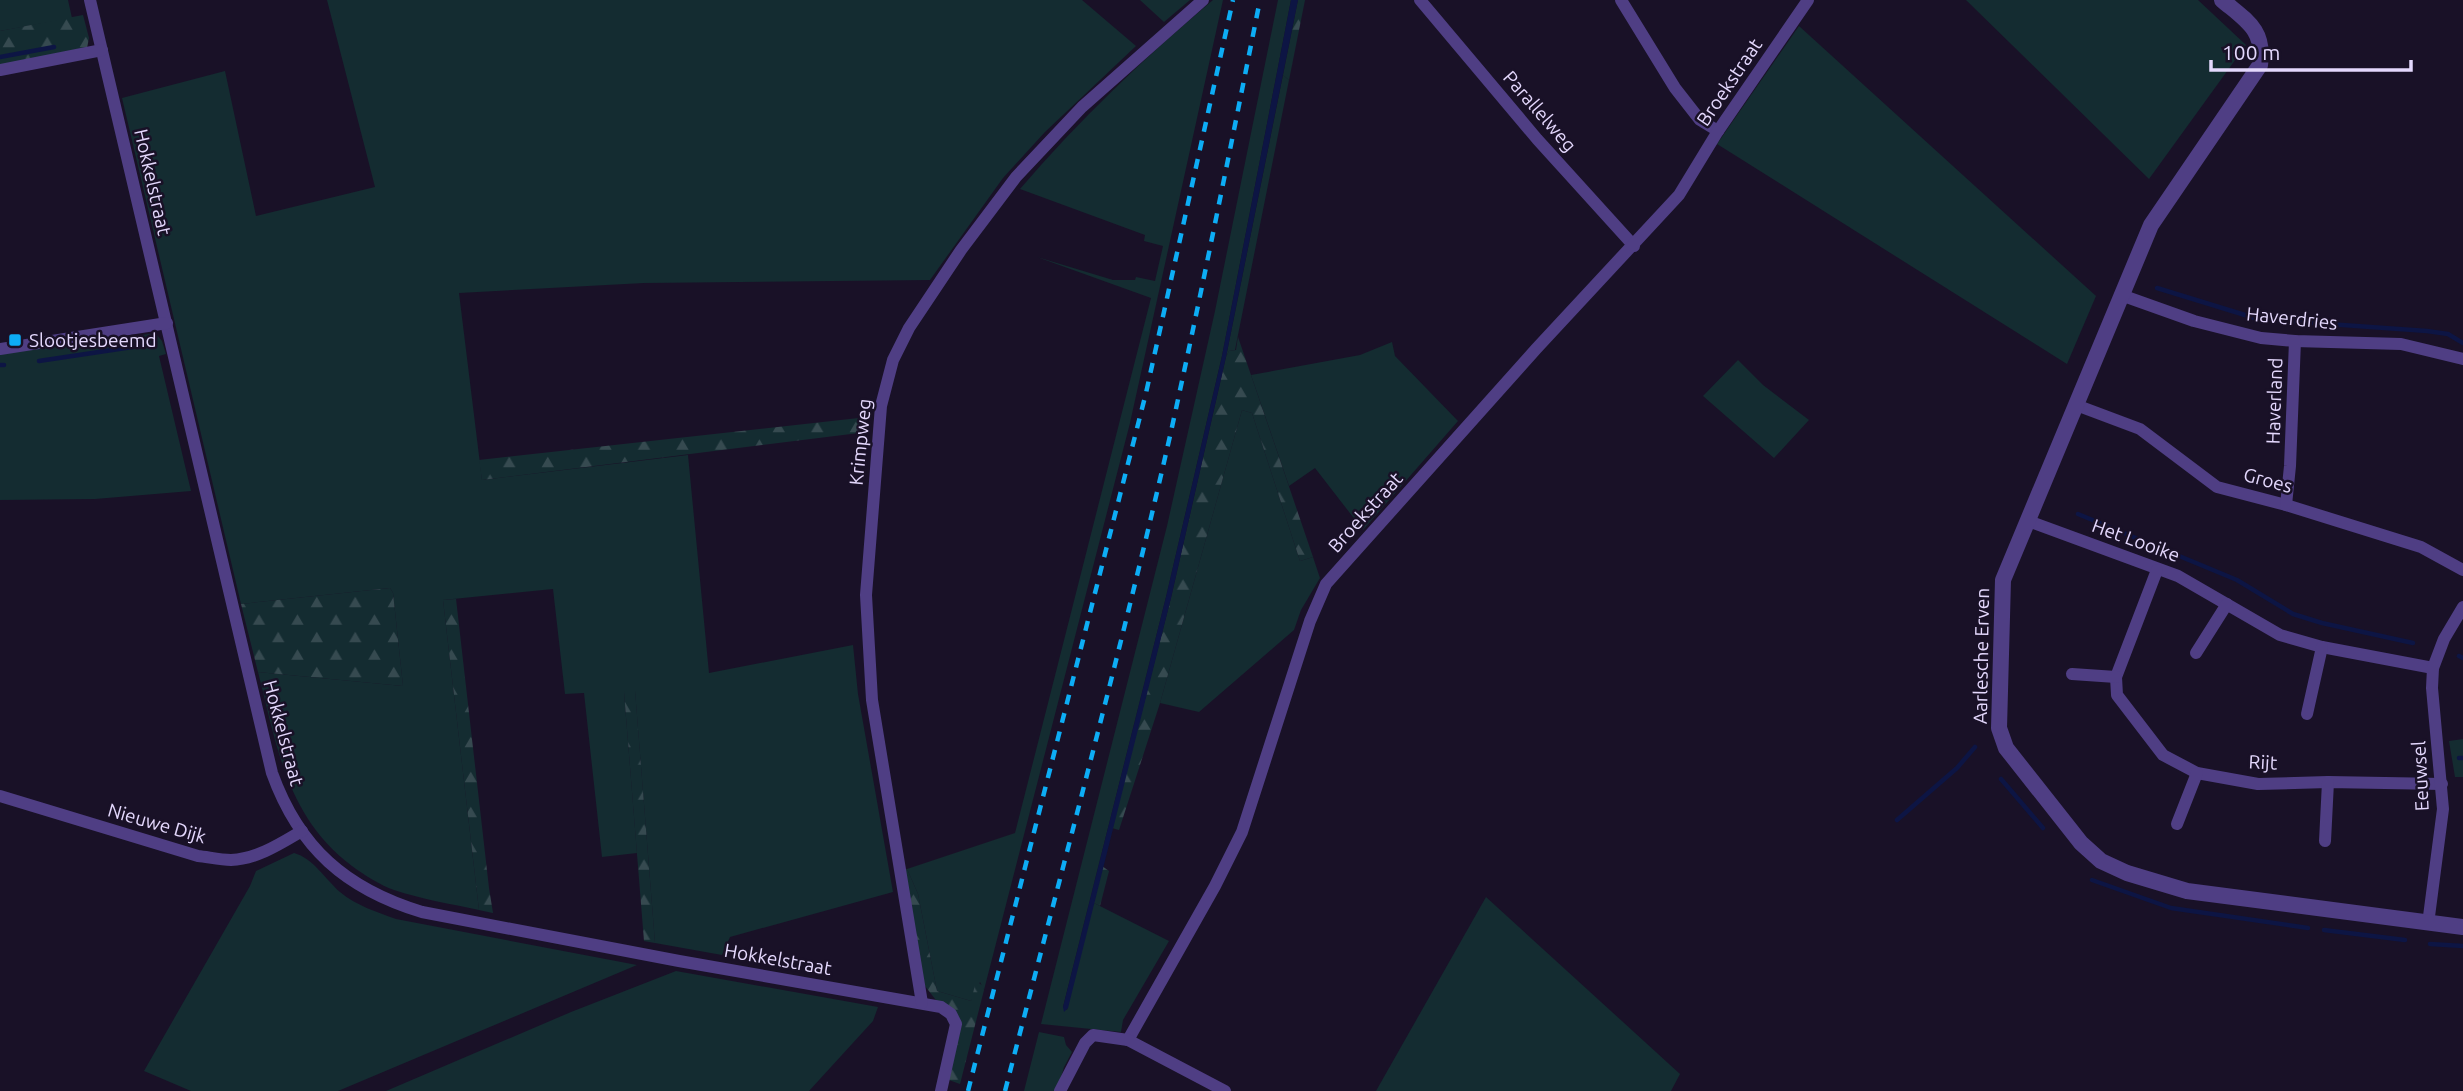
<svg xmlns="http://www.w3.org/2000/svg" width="2463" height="1091" font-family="Ubuntu,sans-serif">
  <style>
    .green { fill: #142c31 }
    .forest { fill: url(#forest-firs) }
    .water { fill: #0d1544 }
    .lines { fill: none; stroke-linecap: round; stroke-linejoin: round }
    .stream { stroke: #0d1544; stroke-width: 4.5 }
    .minor { stroke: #4f3e84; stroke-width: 12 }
    .tertiary { stroke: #4f3e84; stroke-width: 16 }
    .rail { stroke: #0dadf5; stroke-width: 4.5; stroke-dasharray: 10 9; stroke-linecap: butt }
    .poi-dot { fill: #0dadf5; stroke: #191127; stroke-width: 2.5 }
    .labels { text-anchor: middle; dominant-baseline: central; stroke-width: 5; stroke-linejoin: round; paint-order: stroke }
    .street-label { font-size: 19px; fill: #e4d8fd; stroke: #191127 }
    .poi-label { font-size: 19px; fill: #e4d8fd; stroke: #191127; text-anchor: start }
  </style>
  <defs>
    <pattern id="forest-firs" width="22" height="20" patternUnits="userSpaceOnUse" patternTransform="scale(1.75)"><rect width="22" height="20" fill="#142c31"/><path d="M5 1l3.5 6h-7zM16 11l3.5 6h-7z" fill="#364a50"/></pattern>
  </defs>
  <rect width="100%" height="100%" fill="#191127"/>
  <!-- green -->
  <g class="green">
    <path d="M0,0H68L72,18L0,31Z"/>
    <path d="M327,0H1082L1136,46L1045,132L1003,178L930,280L644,283L459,293L482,480L688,455L709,673L853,645L858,694L893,892L730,937L722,955L655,943L635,691L624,692L637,853L602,857L584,693L565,694L553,589L443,600L479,910C451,904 421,899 394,890C380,885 364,875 352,866C287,817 277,747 258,672L403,686L393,593L390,588L241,604L122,98L225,71L256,216L375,187Z"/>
    <path d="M1140,0H1190L1164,22Z"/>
    <path d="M1213,0H1223L1130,423L984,990L980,982L971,1001L937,991L918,894L907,869L1015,833L1151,298L1037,257L1113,280H1135L1136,277L1155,281L1163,246L1144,241L1145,235L1020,189C1079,120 1144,58 1213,0Z"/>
    <path d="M1278,0H1291L1222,356L1166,597L1063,1007L1067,1010L1092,902L1169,941L1123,1020L1121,1032L1041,1024L1167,526L1215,311Z"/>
    <path d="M1966,0H2198L2246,45L2149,179Z"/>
    <path d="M1799,26L2096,296L2067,364L1717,144Z"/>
    <path d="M1283,75L1289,80L1235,350L1229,351L1226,357Z"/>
    <path d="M149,334L157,335L162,341L166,354L159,356L191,491L95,499L0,500V354Z"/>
    <path d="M1392,342L1395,356L1458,421L1363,530L1315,468L1289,486L1251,375L1360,355Z"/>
    <path d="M1738,360L1763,385L1809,420L1774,458L1703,396Z"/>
    <path d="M1242,410L1252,413L1300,561L1313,557L1320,578L1301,610L1294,630L1199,712L1160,703Z"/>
    <path d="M2463,739V777H2455L2449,741Z"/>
    <path d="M294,853C313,858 326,880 340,892C357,906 377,912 396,919L637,965L338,1091H191L144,1071L250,886L256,871Z"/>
    <path d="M1486,897L1680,1074L1671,1091H1376Z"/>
    <path d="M676,971L878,1007L873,1021L809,1091H386L571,1012Z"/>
    <path d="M1039,1032L1064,1037L1066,1045L1072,1052L1064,1067L1057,1091H1024Z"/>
  </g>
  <!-- forest -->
  <g class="forest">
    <path d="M1298,0H1305L1289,80L1283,75Z"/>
    <path d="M83,15L89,38L87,48L0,67V31Z"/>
    <path d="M1238,337L1313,557L1300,561L1252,413L1242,410L1160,703L1119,830L1112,828L1171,598L1226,357L1229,351L1236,350Z"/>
    <path d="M868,417L867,432L482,480L479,460Z"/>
    <path d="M390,588L393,593L403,686L258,672L241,604Z"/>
    <path d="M456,599L489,888L493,913L479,910L443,600Z"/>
    <path d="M626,690H635L655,943L644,941L624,692Z"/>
    <path d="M1102,866L1109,871L1100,906L1092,902Z"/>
    <path d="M907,869L918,894L937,991L971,1001L976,981L983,986L984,990L960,1084L949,1080L960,1031L925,986L903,870Z"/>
  </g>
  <!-- water -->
  <path class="water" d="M1291,0H1298L1226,357L1171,598L1068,1008L1064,1012L1063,1007L1166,597L1222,356Z"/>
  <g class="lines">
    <!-- stream -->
    <g class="stream">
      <path d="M0,57L54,47"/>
      <path d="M2157,288L2258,319L2427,331L2448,334L2463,343"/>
      <path d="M39,361L139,346"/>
      <path d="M0,365H4"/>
      <path d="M2078,514L2237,580L2293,614L2322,623L2413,643"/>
      <path d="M2459,656L2463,658"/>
      <path d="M2459,758H2463"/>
      <path d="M2001,779L2043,828"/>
      <path d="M1897,820L1957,768L1975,747"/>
      <path d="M2092,880L2171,908L2308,928"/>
      <path d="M2324,930L2405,940"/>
      <path d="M2430,944L2463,946"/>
    </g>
    <!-- minor -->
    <g class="minor">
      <path d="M90,0L272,773C299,848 346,889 422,912L679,961L941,1007L951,1014L956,1024L941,1091"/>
      <path d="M1420,0L1537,139L1634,246"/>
      <path d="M1621,0L1675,88L1700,120L1718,131"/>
      <path d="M0,70L102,50"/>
      <path d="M2121,295L2194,321L2261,338L2295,341L2401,344L2463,359"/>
      <path d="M0,349L167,323"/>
      <path d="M2076,405L2140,429L2217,487L2286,505L2421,547L2463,570"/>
      <path d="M2286,505L2290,466L2295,341"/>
      <path d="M2028,521L2178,576L2280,635L2322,647L2433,668"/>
      <path d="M2157,570L2116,677L2117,695L2163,755L2197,773L2258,784L2328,782L2442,784"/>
      <path d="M2196,653L2227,604"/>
      <path d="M2072,674L2116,677"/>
      <path d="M2307,714L2322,647"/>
      <path d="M0,796L198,856C208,857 220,860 231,860C257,859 280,844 302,831"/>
      <path d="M2177,824L2197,773"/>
      <path d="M2325,841L2328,782"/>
      <path d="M2428,924L2443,809L2432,688L2433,668L2444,639L2463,607"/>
      <path d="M922,1003L872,700L866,595L881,406L893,360L909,328L961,250L1016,177L1082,107L1203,0"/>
      <path d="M1128,1040L1215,886L1242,832L1310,621L1326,584L1536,349L1679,195L1718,131L1808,0"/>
      <path d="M1060,1091L1085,1043L1093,1035L1128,1040L1225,1091"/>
    </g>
    <!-- tertiary -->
    <path class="tertiary" d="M2222,0C2247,21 2265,30 2260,65L2151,225L2003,580L1999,728L2006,748L2081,843L2101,861L2127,873L2187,891L2463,927"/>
    <!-- rail -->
    <g class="rail">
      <path d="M968,1091L1146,393L1233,0"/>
      <path d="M1005,1091C1061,873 1120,655 1170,436C1202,291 1231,145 1260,0"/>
    </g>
  </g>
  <!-- markers -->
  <rect class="poi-dot" x="8" y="333" width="14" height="14" rx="3.5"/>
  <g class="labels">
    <!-- street labels -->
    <g class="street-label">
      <text transform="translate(1729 82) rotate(-56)">Broekstraat</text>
      <text transform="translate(1540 111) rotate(49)">Parallelweg</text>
      <text transform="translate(153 182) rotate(77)">Hokkelstraat</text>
      <text transform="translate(2292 318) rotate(6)">Haverdries</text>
      <text transform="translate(2274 401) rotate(-88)">Haverland</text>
      <text transform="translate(860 442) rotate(-84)">Krimpweg</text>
      <text transform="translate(2268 480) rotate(15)">Groes</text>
      <text transform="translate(1365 512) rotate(-48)">Broekstraat</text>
      <text transform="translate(2136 540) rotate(20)">Het Looike</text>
      <text transform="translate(1981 656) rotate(-89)">Aarlesche Erven</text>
      <text transform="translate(284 733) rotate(75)">Hokkelstraat</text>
      <text transform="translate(2263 762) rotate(3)">Rijt</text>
      <text transform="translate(2420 776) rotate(-93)">Eeuwsel</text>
      <text transform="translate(157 823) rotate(16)">Nieuwe Dijk</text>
      <text transform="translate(778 959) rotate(10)">Hokkelstraat</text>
    </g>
    <!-- poi labels -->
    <g class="poi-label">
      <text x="29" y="340">Slootjesbeemd</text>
    </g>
  </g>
  <!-- scale -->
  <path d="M2211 60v10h200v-10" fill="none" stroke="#e4d8fd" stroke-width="3.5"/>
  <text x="2222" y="60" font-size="21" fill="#e4d8fd" stroke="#191127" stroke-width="5" paint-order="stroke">100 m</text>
</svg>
